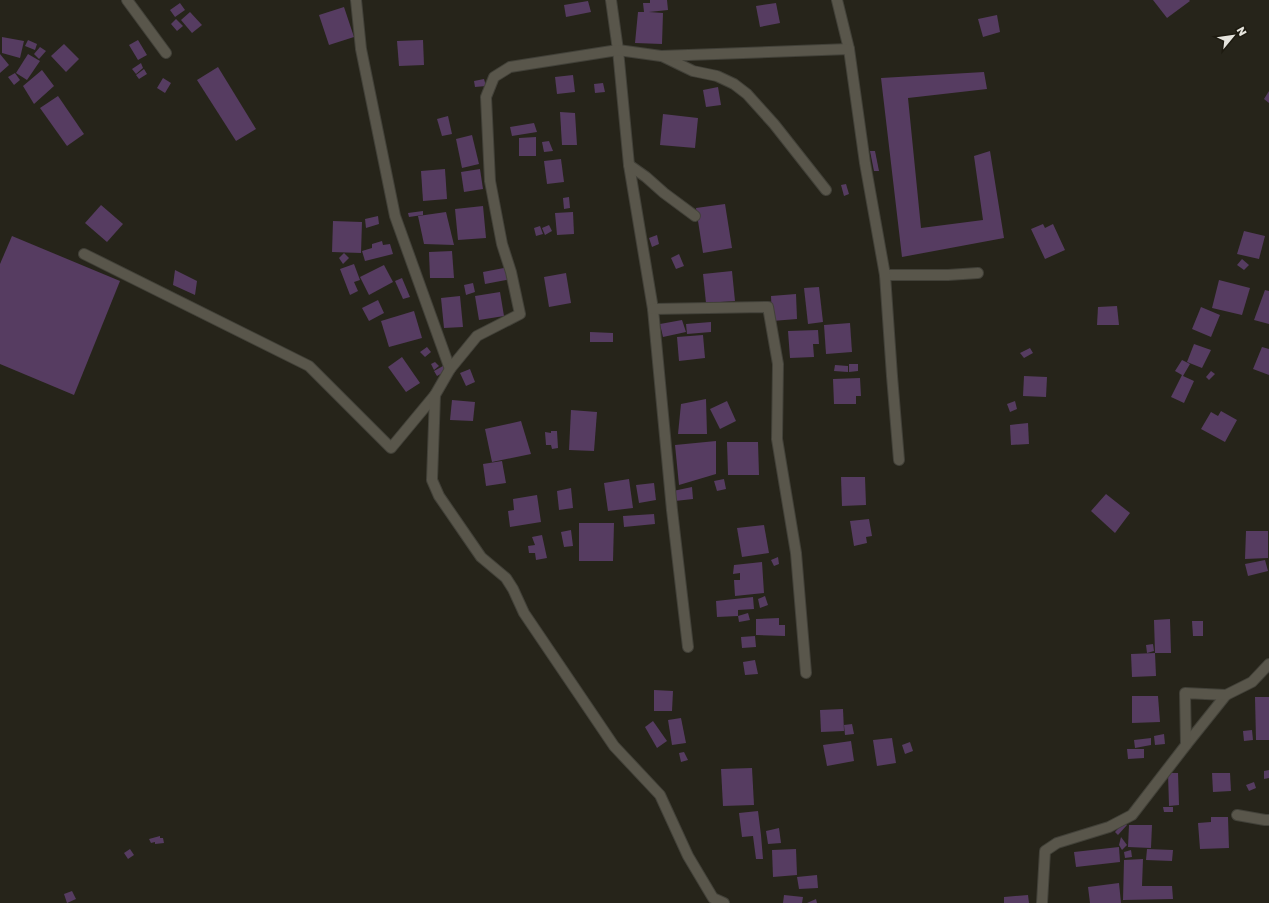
<svg xmlns="http://www.w3.org/2000/svg" width="1269" height="903" font-family="'Golos Text',sans-serif">
  <style>
    .building { fill: #563c61 }
    .lines { fill: none; stroke-linecap: round; stroke-linejoin: round }
    .street-casing { stroke: #424139; stroke-width: 12 }
    .street { stroke: #59564b; stroke-width: 10 }
  </style>
  <rect width="100%" height="100%" fill="#26241a"/>
  <!-- building -->
  <g class="building">
    <path d="M650,0H667L668,10L649,12L663,13L662,44L635,43L638,12H644L643,3H650Z"/>
    <path d="M1153,0H1189L1190,1L1167,18Z"/>
    <path d="M588,1L591,12L566,17L564,5Z"/>
    <path d="M180,3L185,10L175,17L170,10Z"/>
    <path d="M776,3L780,23L760,27L756,6Z"/>
    <path d="M344,7L354,37L329,45L319,15Z"/>
    <path d="M190,12L202,25L192,33L181,20Z"/>
    <path d="M997,15L1000,32L983,37L978,19Z"/>
    <path d="M176,19L183,26L177,31L171,24Z"/>
    <path d="M2,37L24,41L20,58L2,53Z"/>
    <path d="M28,40L37,44L35,50L25,46Z"/>
    <path d="M138,40L147,55L138,60L129,45Z"/>
    <path d="M423,40L424,65L399,66L397,41Z"/>
    <path d="M64,44L79,59L66,72L51,56Z"/>
    <path d="M40,47L46,51L39,59L34,54Z"/>
    <path d="M0,54L9,65L0,73Z"/>
    <path d="M28,54L40,61L27,80L16,73Z"/>
    <path d="M141,63L143,68L136,74L132,69Z"/>
    <path d="M218,67L256,129L236,141L197,80Z"/>
    <path d="M144,69L147,74L139,79L136,75Z"/>
    <path d="M42,70L54,86L34,104L23,86Z"/>
    <path d="M984,72L987,89L908,98L921,228L983,220L974,156L990,151L1004,238L902,257L881,78Z"/>
    <path d="M15,73L20,80L14,85L8,77Z"/>
    <path d="M573,75L575,92L557,94L555,77Z"/>
    <path d="M163,78L171,83L165,93L157,88Z"/>
    <path d="M484,79L486,86L475,87L474,81Z"/>
    <path d="M603,83L605,92L595,93L594,84Z"/>
    <path d="M718,87L721,105L706,107L703,90Z"/>
    <path d="M1269,91V103L1264,99Z"/>
    <path d="M58,96L84,134L67,146L40,108Z"/>
    <path d="M560,112L575,113L577,145H562Z"/>
    <path d="M663,114L698,118L695,148L660,145Z"/>
    <path d="M448,116L452,134L442,136L437,119Z"/>
    <path d="M534,123L537,132L512,136L510,127Z"/>
    <path d="M472,135L479,164L462,168L456,139Z"/>
    <path d="M536,137V156H519V138Z"/>
    <path d="M549,141L553,151L544,152L542,142Z"/>
    <path d="M870,151H875L879,171H874Z"/>
    <path d="M561,159L564,182L547,184L544,161Z"/>
    <path d="M445,169L447,199L423,201L421,171Z"/>
    <path d="M480,169L483,189L464,192L461,172Z"/>
    <path d="M846,184L849,194L844,196L841,185Z"/>
    <path d="M569,197L570,208L564,209L563,198Z"/>
    <path d="M725,204L732,248L703,253L696,208Z"/>
    <path d="M101,205L123,224L107,242L85,223Z"/>
    <path d="M483,206L486,238L458,240L455,209Z"/>
    <path d="M423,211V215L409,217L408,213Z"/>
    <path d="M446,212L454,245L424,244L418,216Z"/>
    <path d="M573,212L574,234L557,235L555,213Z"/>
    <path d="M378,216L379,224L366,228L365,219Z"/>
    <path d="M333,221L362,222L361,253L332,252Z"/>
    <path d="M1043,224L1045,228L1053,224L1065,250L1045,259L1031,229Z"/>
    <path d="M549,225L552,231L545,235L542,228Z"/>
    <path d="M540,226L543,234L536,236L534,228Z"/>
    <path d="M1244,231L1265,236L1259,259L1237,254Z"/>
    <path d="M657,235L659,244L652,247L649,238Z"/>
    <path d="M12,236L120,281L74,395L0,364V264Z"/>
    <path d="M382,241L383,245L390,244L393,254L365,261L362,251L372,248V244Z"/>
    <path d="M452,251L454,278H430L429,252Z"/>
    <path d="M344,253L349,258L343,264L339,258Z"/>
    <path d="M679,254L684,266L676,269L671,258Z"/>
    <path d="M1242,259L1249,265L1244,270L1237,265Z"/>
    <path d="M354,264L360,280L354,282L358,291L350,295L340,269Z"/>
    <path d="M384,265L393,282L369,295L360,277Z"/>
    <path d="M509,267L511,279L485,284L483,272Z"/>
    <path d="M175,270L197,281L195,295L173,285Z"/>
    <path d="M732,271L735,301L706,303L703,274Z"/>
    <path d="M566,273L571,303L549,307L544,277Z"/>
    <path d="M402,278L410,297L403,299L395,281Z"/>
    <path d="M1219,280L1250,288L1242,315L1212,308Z"/>
    <path d="M473,283L475,292L466,295L464,285Z"/>
    <path d="M819,287L823,322L808,324L804,288Z"/>
    <path d="M1265,290L1269,291V324L1254,320Z"/>
    <path d="M500,292L504,316L479,320L475,296Z"/>
    <path d="M796,294L797,319L772,321L771,296Z"/>
    <path d="M460,296L463,327L444,328L441,298Z"/>
    <path d="M378,300L384,313L369,321L362,308Z"/>
    <path d="M1117,306L1119,325H1097L1098,307Z"/>
    <path d="M1201,307L1220,315L1211,337L1192,329Z"/>
    <path d="M414,311L422,338L389,347L381,321Z"/>
    <path d="M682,320L686,332L663,337L660,324Z"/>
    <path d="M711,322V332L687,334L686,324Z"/>
    <path d="M850,323L852,352L826,354L824,325Z"/>
    <path d="M818,330L819,344H813L814,357L790,358L788,331Z"/>
    <path d="M590,332L613,333V342H590Z"/>
    <path d="M703,335L705,358L679,361L677,337Z"/>
    <path d="M1194,344L1211,350L1202,368L1187,362Z"/>
    <path d="M427,347L431,352L425,357L420,352Z"/>
    <path d="M1262,347L1269,349V375L1253,369Z"/>
    <path d="M1030,348L1033,353L1024,358L1020,353Z"/>
    <path d="M402,357L420,383L406,392L388,367Z"/>
    <path d="M1182,360L1190,364L1183,376L1194,381L1184,403L1171,397L1182,375L1175,371Z"/>
    <path d="M435,362L439,366L434,370L431,364Z"/>
    <path d="M849,364H858V371L849,372Z"/>
    <path d="M835,365L848,366V372L834,371Z"/>
    <path d="M443,366L446,371L437,376L434,371Z"/>
    <path d="M470,369L475,382L466,386L460,373Z"/>
    <path d="M1211,371L1215,374L1209,380L1206,377Z"/>
    <path d="M1024,376L1047,377L1046,397L1023,396Z"/>
    <path d="M860,378L861,396H856V404H834L833,379Z"/>
    <path d="M706,399L707,434H678L681,404Z"/>
    <path d="M452,400L475,402L473,421L450,420Z"/>
    <path d="M727,401L736,421L720,429L710,409Z"/>
    <path d="M1015,401L1017,409L1010,412L1007,404Z"/>
    <path d="M571,410L597,412L594,451L569,450Z"/>
    <path d="M1221,411L1237,420L1225,442L1201,429L1211,412L1218,416Z"/>
    <path d="M521,421L531,454L492,462L485,429Z"/>
    <path d="M1028,423L1029,444L1011,445L1010,425Z"/>
    <path d="M551,431H557L558,448L552,449L551,445H546L545,432L551,433Z"/>
    <path d="M716,441V474L679,485L675,445Z"/>
    <path d="M727,442H758L759,475H728Z"/>
    <path d="M502,461L506,483L486,486L483,464Z"/>
    <path d="M841,477H865L866,505L842,506Z"/>
    <path d="M629,479L633,508L608,511L604,483Z"/>
    <path d="M724,479L726,489L717,491L714,481Z"/>
    <path d="M654,483L656,500L639,503L636,485Z"/>
    <path d="M692,487L693,499L675,501L673,491Z"/>
    <path d="M571,488L573,508L559,510L557,491Z"/>
    <path d="M1106,494L1130,513L1115,533L1091,511Z"/>
    <path d="M537,495L541,522L510,527L508,511L514,510L513,499Z"/>
    <path d="M654,514L655,524L624,527L623,516Z"/>
    <path d="M869,519L872,536L866,537L867,543L854,546L850,521Z"/>
    <path d="M579,523H614L613,561H579Z"/>
    <path d="M764,525L769,553L742,557L737,528Z"/>
    <path d="M571,530L573,546L564,547L561,532Z"/>
    <path d="M1246,531H1268V558L1245,559Z"/>
    <path d="M542,535L547,558L536,560L535,553H529L528,546L535,545L532,537Z"/>
    <path d="M778,557L779,564L774,566L771,560Z"/>
    <path d="M1265,560L1268,571L1248,576L1245,564Z"/>
    <path d="M762,562L764,593L735,596L734,580H740V573L733,574L734,565Z"/>
    <path d="M765,596L768,605L760,608L758,599Z"/>
    <path d="M753,597L754,609L738,610V616L717,617L716,601Z"/>
    <path d="M748,613L750,620L739,622L738,616Z"/>
    <path d="M779,618V625H785V636L756,635V619Z"/>
    <path d="M1170,619L1171,653H1155L1154,620Z"/>
    <path d="M1192,621H1203V636H1193Z"/>
    <path d="M755,636L756,647L742,648L741,637Z"/>
    <path d="M1153,644L1154,651L1147,653L1146,645Z"/>
    <path d="M1155,653L1156,676L1132,677L1131,654Z"/>
    <path d="M755,660L758,674L745,675L743,662Z"/>
    <path d="M654,690L673,691L672,711H654Z"/>
    <path d="M1132,696H1158L1160,722L1132,723Z"/>
    <path d="M1255,697H1269V740H1256Z"/>
    <path d="M843,709L844,731L821,732L820,710Z"/>
    <path d="M681,718L686,743L672,745L668,720Z"/>
    <path d="M653,721L667,741L657,748L645,727Z"/>
    <path d="M852,724L854,734L845,735L844,725Z"/>
    <path d="M1252,730L1253,740L1244,741L1243,731Z"/>
    <path d="M1164,734L1165,744L1155,745L1154,736Z"/>
    <path d="M892,738L896,763L877,766L873,740Z"/>
    <path d="M1151,738V745L1135,748L1134,740Z"/>
    <path d="M851,741L854,761L827,766L823,745Z"/>
    <path d="M910,742L913,751L905,754L902,745Z"/>
    <path d="M1127,749H1144V758L1128,759Z"/>
    <path d="M684,752L688,760L681,762L679,753Z"/>
    <path d="M752,768L754,805L723,806L721,769Z"/>
    <path d="M1269,770V778L1264,779V771Z"/>
    <path d="M1168,773H1178L1179,805L1169,806Z"/>
    <path d="M1212,773H1230L1231,791L1213,792Z"/>
    <path d="M1254,782L1256,788L1249,791L1246,785Z"/>
    <path d="M1163,807H1173V812H1164Z"/>
    <path d="M758,811L761,835L763,859H756L753,836L742,837L739,813Z"/>
    <path d="M1211,817H1228L1229,848L1200,849L1198,823L1211,822Z"/>
    <path d="M1124,822L1127,825L1118,835L1115,832Z"/>
    <path d="M1129,825H1152L1151,848L1128,847Z"/>
    <path d="M779,828L781,843L768,844L766,831Z"/>
    <path d="M160,836V838H163L164,843L155,844V842L151,843L149,839Z"/>
    <path d="M1121,837L1127,845L1122,850L1119,845Z"/>
    <path d="M1119,847L1120,862L1076,867L1074,852Z"/>
    <path d="M130,849L134,855L128,859L124,853Z"/>
    <path d="M796,849L797,875L773,877L772,850Z"/>
    <path d="M1147,849L1173,850L1172,861L1146,860Z"/>
    <path d="M1131,850L1132,857L1125,858L1124,852Z"/>
    <path d="M1143,859L1142,886H1172L1173,899L1123,900L1124,860Z"/>
    <path d="M817,875L818,888L799,889L797,877Z"/>
    <path d="M1119,883L1121,903H1090L1088,887Z"/>
    <path d="M72,891L76,899L67,903L64,894Z"/>
    <path d="M784,895L803,897L802,903H783Z"/>
    <path d="M1028,895L1029,903H1004V897Z"/>
    <path d="M816,899L817,903H807Z"/>
  </g>
  <g class="lines">
    <defs>
      <g id="street">
        <path d="M127,0L166,53"/>
        <path d="M356,0L361,49L395,216L450,369"/>
        <path d="M611,0L618,50L629,165L653,309L672,510L688,647"/>
        <path d="M837,0L849,49"/>
        <path d="M662,56L693,71L717,76L734,84L747,94L774,124L826,190"/>
        <path d="M629,165L646,177L664,193L695,216"/>
        <path d="M84,254L309,366L391,448L435,395"/>
        <path d="M885,275H948L978,273"/>
        <path d="M653,309L768,307L778,364L777,439L796,553L806,673"/>
        <path d="M1186,745L1226,695"/>
        <path d="M1237,815L1265,820H1269"/>
        <path d="M724,903L713,898L688,856L660,795L614,746L524,613L513,589L506,578L481,557L439,496L432,480L435,395L450,369L477,336L520,314L511,272L502,244L490,181L486,97L494,77L510,67L618,50L661,56L849,49L865,163L885,275L892,376L899,460"/>
        <path d="M1042,903L1045,851L1057,843L1109,827L1132,815L1186,745L1185,693L1226,695L1252,682L1269,664"/>
      </g>
    </defs>
    <!-- street casing -->
    <use href="#street" class="street-casing"/>
    <!-- street -->
    <use href="#street" class="street"/>
  </g>
  <!-- north arrow -->
  <g transform="translate(1233 36) rotate(61)" stroke="#1d1a10" stroke-width="3" paint-order="stroke">
  <path d="M0-3L7 15L0 10L-7 15Z" fill="#e5e4dd"/>
  <text y="-6" font-size="11" font-weight="bold" text-anchor="middle" fill="#e5e4dd">N</text>
  </g>
</svg>
